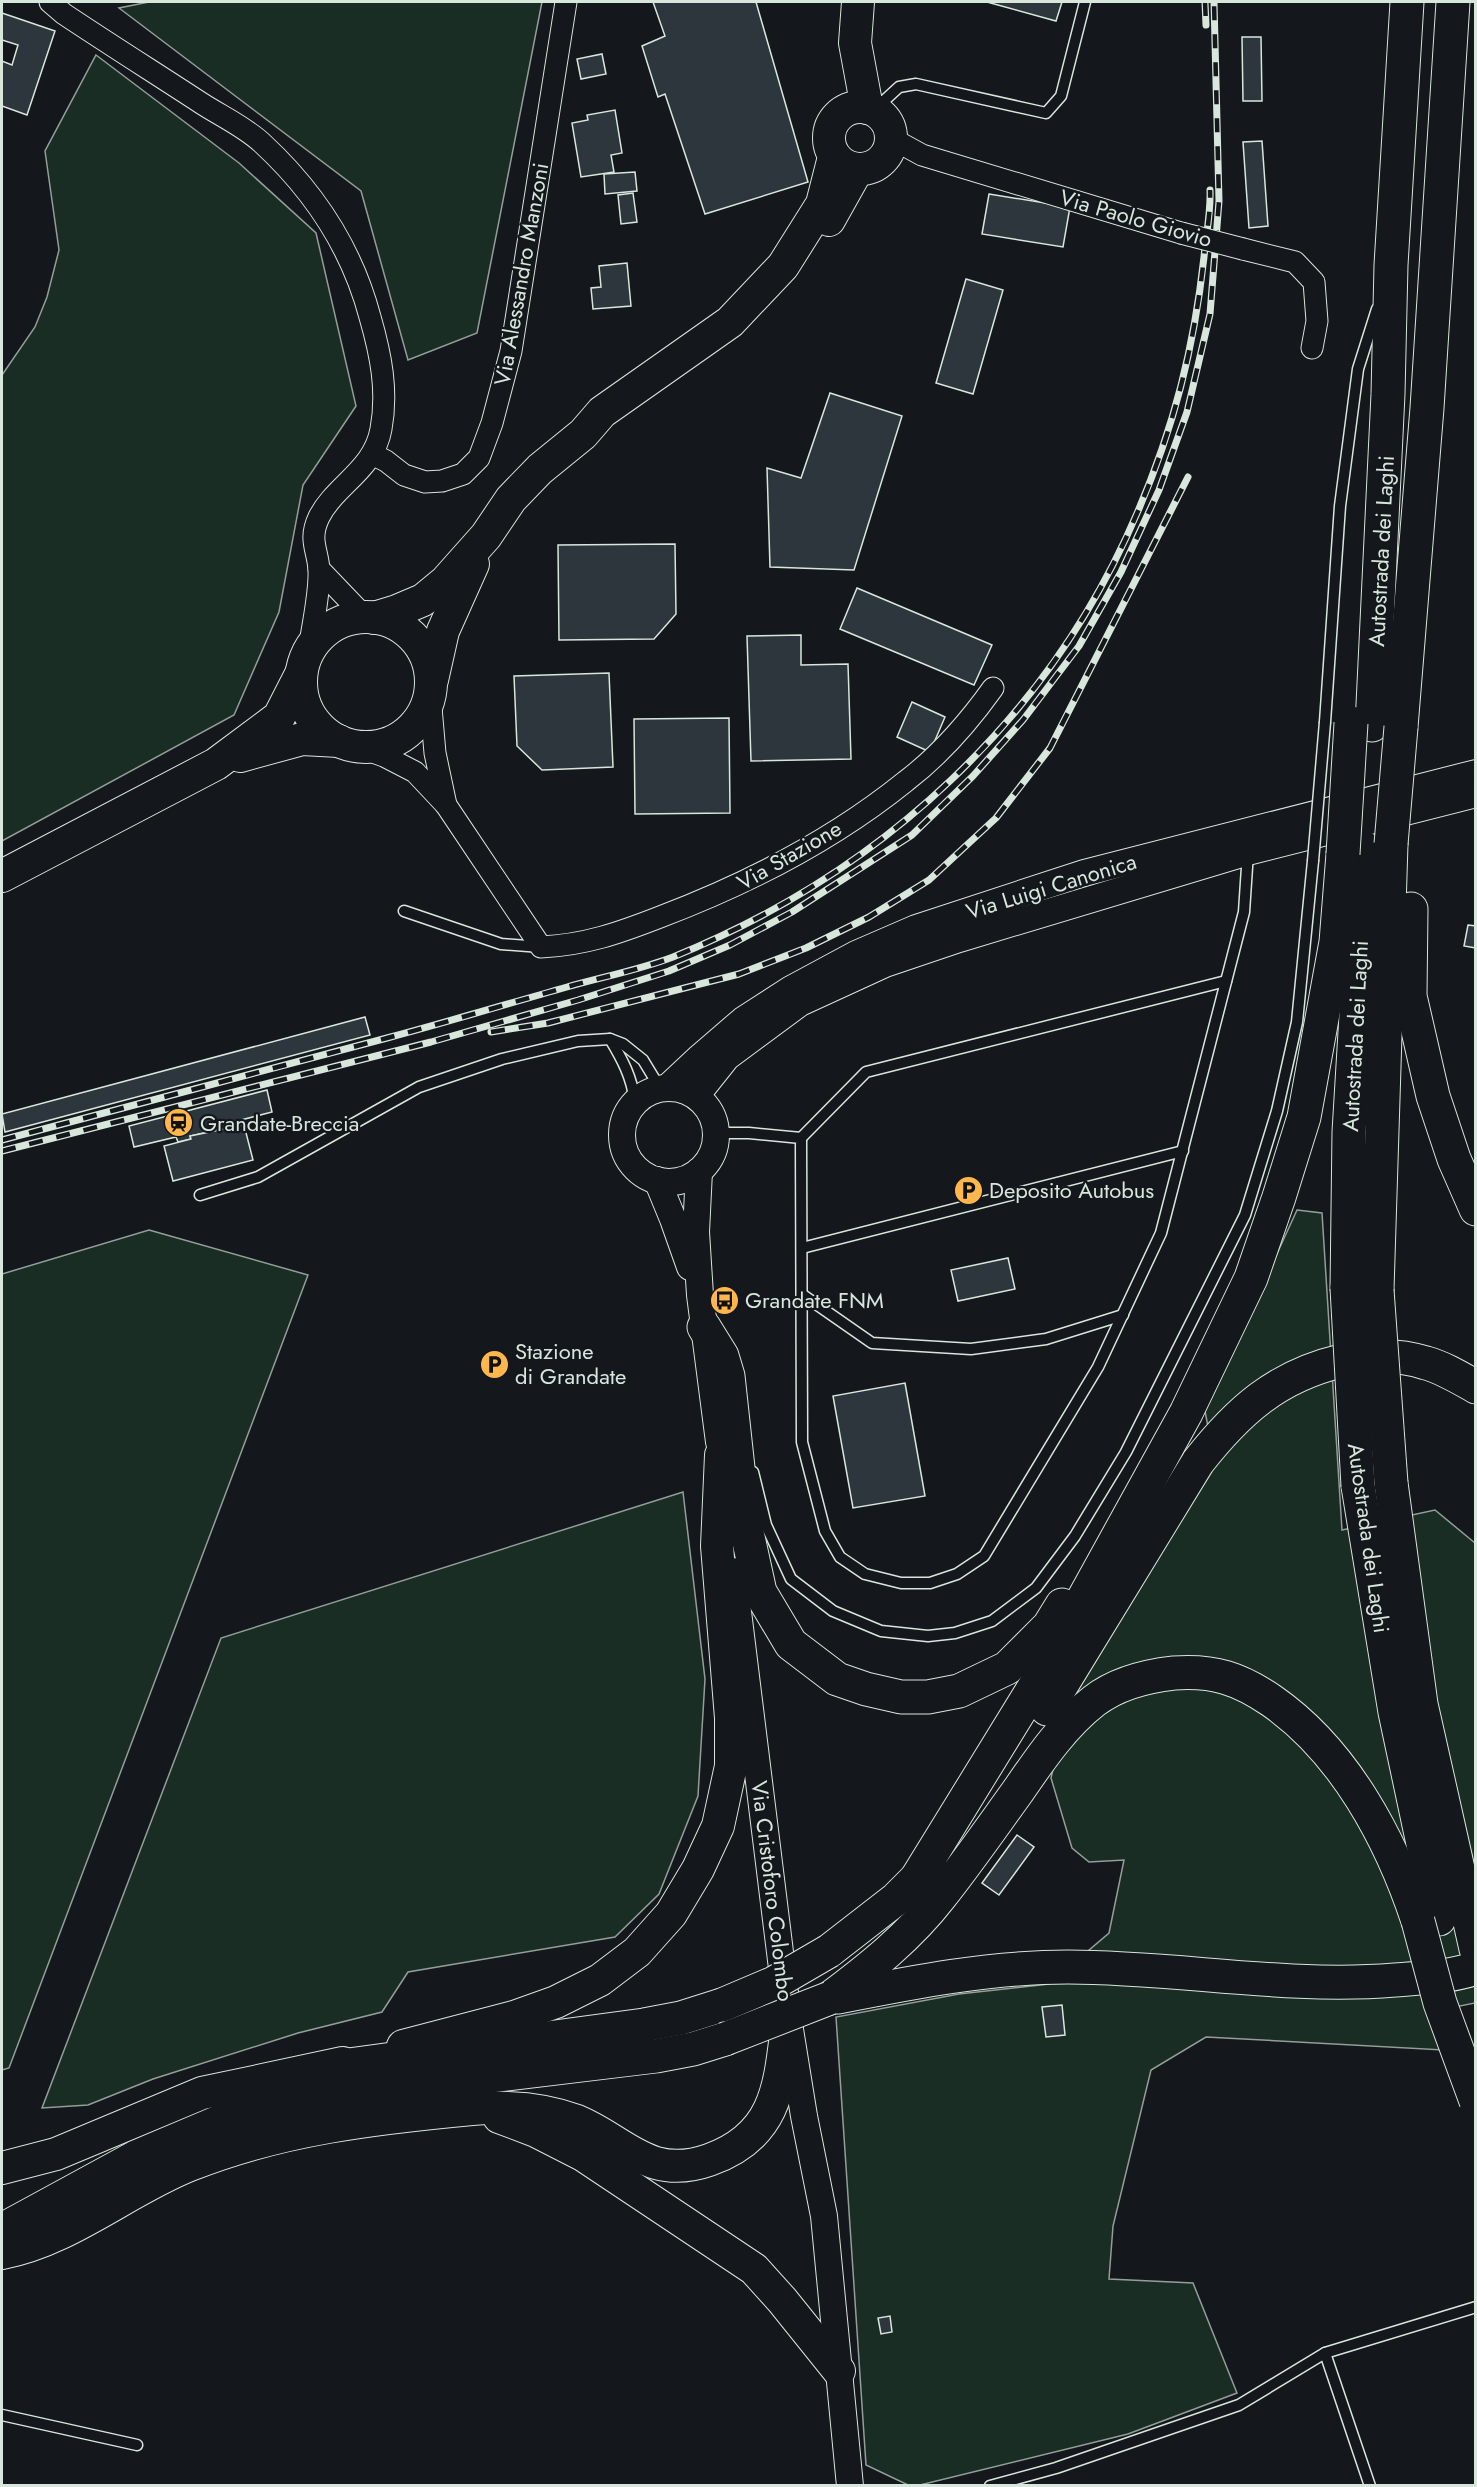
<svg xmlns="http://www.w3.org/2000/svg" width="1477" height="2487" font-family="Jost,sans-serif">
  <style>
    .green { fill: #1a2d24; stroke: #939e99; stroke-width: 1.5 }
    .building { fill: #2c363c; stroke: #d8e6dc; stroke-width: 1.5 }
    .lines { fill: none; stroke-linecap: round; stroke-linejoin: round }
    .service-casing { stroke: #d8e6dc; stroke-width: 13 }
    .minor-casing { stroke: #d8e6dc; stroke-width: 23 }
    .tertiary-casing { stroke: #d8e6dc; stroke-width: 28 }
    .primary-casing { stroke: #d8e6dc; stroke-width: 34 }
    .motorway-casing { stroke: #d8e6dc; stroke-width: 35 }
    .service { stroke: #14181c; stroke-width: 10 }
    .minor { stroke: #14181c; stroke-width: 21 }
    .tertiary { stroke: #14181c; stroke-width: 26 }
    .primary { stroke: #14181c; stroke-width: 32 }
    .motorway { stroke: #14181c; stroke-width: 33 }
    .rail-casing { stroke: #d8e6dc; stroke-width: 7 }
    .rail { stroke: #14181c; stroke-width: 4.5; stroke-dasharray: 14; stroke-linecap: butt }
    .service-bridge-casing { stroke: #d8e6dc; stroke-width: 13; stroke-linecap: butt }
    .minor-bridge-casing { stroke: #d8e6dc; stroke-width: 23; stroke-linecap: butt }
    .motorway-bridge-casing { stroke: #d8e6dc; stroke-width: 35; stroke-linecap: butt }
    .service-bridge { stroke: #14181c; stroke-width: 10 }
    .minor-bridge { stroke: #14181c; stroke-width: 21 }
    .motorway-bridge { stroke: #14181c; stroke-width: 33 }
    .labels { text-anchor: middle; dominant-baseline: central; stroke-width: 4.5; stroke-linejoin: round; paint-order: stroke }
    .street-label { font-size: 22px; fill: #d8e6dc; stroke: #14181c }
    .poi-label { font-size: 22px; fill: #d8e6dc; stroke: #14181c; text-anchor: start }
  </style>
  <rect width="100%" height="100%" fill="#14181c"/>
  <!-- green -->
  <g class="green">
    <path d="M149,2H542L477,333L408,360L361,191L119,8Z"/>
    <path d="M96,55L239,163L316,233L356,406L303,485L279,612L234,715L2,841V375L35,327L47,297L59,250L45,151Z"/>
    <path d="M1297,1210L1322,1213L1342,1530L1435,1510L1475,1543V2003L1435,2011L1443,2050L1206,2037L1151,2070L1113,2226L1109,2279L1193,2283L1237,2393L1128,2434L920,2485H908L866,2465L836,2017L959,1994L1049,1984L1109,1933L1124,1860L1089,1862L1072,1848L1051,1778L1070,1695L1213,1453L1205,1411Z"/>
    <path d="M149,1230L308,1275L9,2068L2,2070V1274Z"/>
    <path d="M683,1492L705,1679L698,1796L659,1894L615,1937L408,1972L382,2012L298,2033L153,2079L88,2105L42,2108L221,1638Z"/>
  </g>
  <!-- building -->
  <g class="building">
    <path d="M653,2H756L808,182L705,214L665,94L658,97L642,46L665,36Z"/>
    <path d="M987,2H1062L1056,21Z"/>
    <path d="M2,13L55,31L27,115L2,106V61L12,65L18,45L2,40Z"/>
    <path d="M1242,37H1261L1262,101H1243Z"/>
    <path d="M602,54L606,74L581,79L577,59Z"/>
    <path d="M615,110L622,153L611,155L614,172L581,177L572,123L588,120L587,115Z"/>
    <path d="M1262,141L1268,226L1249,228L1243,142Z"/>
    <path d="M635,172L637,191L605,194L604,174Z"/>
    <path d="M633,193L637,222L621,224L618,195Z"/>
    <path d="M989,194L1070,207L1063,247L982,234Z"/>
    <path d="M627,263L631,306L593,309L591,288L601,287L599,266Z"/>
    <path d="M966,279L1003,290L973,394L936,383Z"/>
    <path d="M830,393L902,416L854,570L770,567L767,468L801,478Z"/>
    <path d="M675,544L676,614L654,639L559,640L558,545Z"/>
    <path d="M857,588L992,645L974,685L840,629Z"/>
    <path d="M801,635V665L848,664L851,759L751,761L747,636Z"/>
    <path d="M609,673L613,767L542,770L517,746L514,676Z"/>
    <path d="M912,702L945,717L930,752L897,737Z"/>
    <path d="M729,718L730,813L635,814L634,719Z"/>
    <path d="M1468,925L1476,926V948L1464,946Z"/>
    <path d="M365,1017L370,1035L5,1132L2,1114Z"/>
    <path d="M267,1090L272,1112L233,1122L235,1128L217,1132V1130L190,1136L191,1139L178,1142L176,1137L134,1147L129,1126Z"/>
    <path d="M244,1125L253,1160L173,1181L164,1146L191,1139L190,1136Z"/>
    <path d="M1008,1258L1015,1289L958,1301L951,1270Z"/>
    <path d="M905,1383L925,1496L853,1508L833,1396Z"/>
    <path d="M1017,1835L1034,1847L999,1895L982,1883Z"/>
    <path d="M1062,2005L1065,2035L1046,2037L1042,2007Z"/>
    <path d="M890,2316L892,2332L881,2334L878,2318Z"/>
  </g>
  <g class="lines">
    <defs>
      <g id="service">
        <path d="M874,110L899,87L916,84L1046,113L1061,96L1085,2"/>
        <path d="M1325,722L1340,506L1358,369L1377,309"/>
        <path d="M404,911L501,944L541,947"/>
        <path d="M610,1039C622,1059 632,1077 635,1102"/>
        <path d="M716,1133H749L801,1138L802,1442L825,1531L840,1557L865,1574L901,1583H930L957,1574L984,1556L1098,1367L1161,1233L1244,912L1248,852"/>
        <path d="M801,1138L866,1072L1226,981"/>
        <path d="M200,1195L258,1177L419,1087L502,1059L578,1041L610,1039L623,1044L643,1060L660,1088"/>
        <path d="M802,1248L1183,1151"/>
        <path d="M803,1295L872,1343L971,1349L1046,1339L1123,1315"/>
        <path d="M753,1472L766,1525L791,1579L833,1611L881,1631L928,1636L955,1633L992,1621L1036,1588L1075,1536L1126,1452L1245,1215L1277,1111L1297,1022L1313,861"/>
        <path d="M1325,2353L1476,2307"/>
        <path d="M2,2415L137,2445"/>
        <path d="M990,2486L1056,2468L1239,2405L1325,2353L1370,2486"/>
      </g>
      <g id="minor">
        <path d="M50,2L64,14C109,44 155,73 201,103C221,116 245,127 262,143C314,191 352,249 370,317C381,355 388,391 381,429C374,470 335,485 319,517C308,540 318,550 319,570C320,594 312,627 309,651"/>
        <path d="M891,138L922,155L1181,233"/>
        <path d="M1243,249L1295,262L1314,282L1317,321L1312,348"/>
        <path d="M372,454L386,461L404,475L425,482L442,481L463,474L479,458L492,423L511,351L566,2"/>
        <path d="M319,569L364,616"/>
        <path d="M430,696L435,753L446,805"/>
        <path d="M356,746L384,756L415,772L446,805L541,947C585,945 619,933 660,917C747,884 833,840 906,781C940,755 968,723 993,688"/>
      </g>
      <g id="tertiary">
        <path d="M668,1087L700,1057L743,1020L791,989L856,954L916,928L1084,873L1476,773"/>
        <circle cx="669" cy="1135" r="47"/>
        <path d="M696,1096L727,1057L800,1003L885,964L959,939L1248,852L1476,794"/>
        <path d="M699,1171L696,1232L700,1295L719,1442"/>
        <path d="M657,1180L673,1219L690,1267"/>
        <path d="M733,1571L788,2017L804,2116L824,2216L850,2486"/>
      </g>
      <g id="primary">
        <path d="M858,2L855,43L867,108"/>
        <circle cx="860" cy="138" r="31"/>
        <path d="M829,220L857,170"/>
        <circle cx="366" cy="682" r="65"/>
        <path d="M374,618L397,611L423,600L446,581L486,536L511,499L540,469L583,434L602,412L730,322L783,266L822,204L834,157"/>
        <path d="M432,680L443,631L473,564"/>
        <path d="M240,756L302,739L339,741"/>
        <path d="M2,876L216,764L279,717L301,674"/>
        <path d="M403,2046L514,2017L556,2002L600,1980L637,1952L671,1914L698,1869L718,1826L731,1766V1718L717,1546L721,1455"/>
        <path d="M499,2117L536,2131L583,2155L754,2269L782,2300L839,2371"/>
        <path d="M2,2168L56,2154L202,2093L343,2063"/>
        <path d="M2,2253C70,2240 127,2190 190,2165C280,2129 376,2118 472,2109C507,2106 543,2108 577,2121C625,2141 649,2181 709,2160C780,2135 780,2081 788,2017"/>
      </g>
      <g id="motorway">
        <path d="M1372,725L1388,394L1391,265L1407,2"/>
        <path d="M1401,727L1427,408L1453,2"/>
        <path d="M1411,909L1410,996L1433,1096L1454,1159L1476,1209"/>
        <path d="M1347,1288L1349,1132L1366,849"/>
        <path d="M1377,1290L1391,844"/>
        <path d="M704,1327L722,1356L728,1376L743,1514L760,1592L791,1644L837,1679L866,1689L901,1697H928L959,1691L1007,1668L1049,1626L1062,1605"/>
        <path d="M1391,1483L1421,1704L1476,1949"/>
        <path d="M1358,1486L1395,1712L1439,1919"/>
        <path d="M1047,1709L1198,1462C1238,1411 1277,1376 1341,1361C1369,1355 1398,1354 1426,1363C1444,1368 1460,1378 1476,1387"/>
        <path d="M915,1881L1038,1681L1186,1413L1251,1278L1279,1197L1304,1117L1336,942L1343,854"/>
        <path d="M829,1951L896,1899L930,1865"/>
        <path d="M838,1997C914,1982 990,1967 1068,1967C1177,1967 1286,1989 1395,1980C1421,1978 1451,1977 1476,1968"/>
        <path d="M830,1998C870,1968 909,1937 940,1897C967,1863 992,1827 1018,1791C1040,1759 1063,1725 1094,1701C1116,1684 1147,1676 1174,1673C1214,1670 1240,1679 1272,1701C1344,1751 1391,1839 1418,1921"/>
        <path d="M319,2069L644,2025L681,2018L722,2005"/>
        <path d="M2,2230L136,2157L226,2119L271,2107L327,2096L656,2056L693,2049L725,2039"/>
      </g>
    </defs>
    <!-- service casing -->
    <use href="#service" class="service-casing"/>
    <!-- minor casing -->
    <use href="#minor" class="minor-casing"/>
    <!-- tertiary casing -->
    <use href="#tertiary" class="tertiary-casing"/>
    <!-- primary casing -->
    <use href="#primary" class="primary-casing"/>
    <!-- motorway casing -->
    <use href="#motorway" class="motorway-casing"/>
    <!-- service -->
    <use href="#service" class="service"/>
    <!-- minor -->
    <use href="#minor" class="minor"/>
    <!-- tertiary -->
    <use href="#tertiary" class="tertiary"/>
    <!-- primary -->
    <use href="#primary" class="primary"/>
    <!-- motorway -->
    <use href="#motorway" class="motorway"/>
    <defs>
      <g id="rail">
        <path d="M1205,2L1206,25"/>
        <path d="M491,1032L548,1023L739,974L806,948L869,917L929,880L996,818L1050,748L1188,477"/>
        <path d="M2,1140C130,1106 259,1072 387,1038C447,1022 507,1004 567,987C602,977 639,970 673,957C881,873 1050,719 1138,511C1174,427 1194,348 1204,257C1206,235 1211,212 1210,190"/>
        <path d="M2,1151L431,1042L578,1000L669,971L730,945L792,912L912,835L973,776L1023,720L1079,646L1121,572L1159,490L1187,412L1210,314L1219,201L1214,2"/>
      </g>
    </defs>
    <!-- rail casing -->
    <use href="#rail" class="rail-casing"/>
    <!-- rail -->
    <use href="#rail" class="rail"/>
    <defs>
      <path id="service-bridge" d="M1313,861L1325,722"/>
      <path id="minor-bridge" d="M1181,233L1243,249"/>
      <g id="motorway-bridge">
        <path d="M1391,844L1401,727"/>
        <path d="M1343,854L1351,723"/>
        <path d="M1347,1288L1358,1486"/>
        <path d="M1377,1290L1391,1483"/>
        <path d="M1418,1921L1440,2003L1476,2101"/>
        <path d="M722,2005L774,1983L829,1951"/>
        <path d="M725,2039L830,1998"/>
      </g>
    </defs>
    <!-- service-bridge casing -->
    <use href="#service-bridge" class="service-bridge-casing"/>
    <!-- minor-bridge casing -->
    <use href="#minor-bridge" class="minor-bridge-casing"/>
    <!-- motorway-bridge casing -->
    <use href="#motorway-bridge" class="motorway-bridge-casing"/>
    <!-- service-bridge -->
    <use href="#service-bridge" class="service-bridge"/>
    <!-- minor-bridge -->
    <use href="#minor-bridge" class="minor-bridge"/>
    <!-- motorway-bridge -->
    <use href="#motorway-bridge" class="motorway-bridge"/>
  </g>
  <!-- icons -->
  <defs>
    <symbol id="station-disc" viewBox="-11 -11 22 22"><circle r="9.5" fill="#ffb74d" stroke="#14181c"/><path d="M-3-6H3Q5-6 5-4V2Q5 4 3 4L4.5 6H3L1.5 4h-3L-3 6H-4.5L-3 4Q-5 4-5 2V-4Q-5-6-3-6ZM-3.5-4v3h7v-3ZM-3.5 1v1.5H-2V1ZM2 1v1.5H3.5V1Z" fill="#111"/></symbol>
    <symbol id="parking-disc" viewBox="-11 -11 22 22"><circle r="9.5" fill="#ffb74d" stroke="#14181c"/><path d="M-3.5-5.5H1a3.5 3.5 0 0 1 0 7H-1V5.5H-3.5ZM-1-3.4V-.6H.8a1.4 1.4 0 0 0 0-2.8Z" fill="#111"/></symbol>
    <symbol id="bus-disc" viewBox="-11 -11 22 22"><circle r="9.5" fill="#ffb74d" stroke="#14181c"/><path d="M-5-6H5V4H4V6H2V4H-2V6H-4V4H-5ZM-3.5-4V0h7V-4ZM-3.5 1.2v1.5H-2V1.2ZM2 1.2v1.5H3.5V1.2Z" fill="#111"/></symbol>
  </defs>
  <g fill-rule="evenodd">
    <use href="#station-disc" x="162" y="1106" width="33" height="33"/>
    <use href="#parking-disc" x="952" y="1174" width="33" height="33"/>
    <use href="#bus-disc" x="708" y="1284" width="33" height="33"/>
    <use href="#parking-disc" x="478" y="1348" width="33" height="33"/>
  </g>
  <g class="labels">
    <!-- street labels -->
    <g class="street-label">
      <text transform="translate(1136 218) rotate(16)">Via Paolo Giovio</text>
      <text transform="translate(521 274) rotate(-80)">Via Alessandro Manzoni</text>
      <text transform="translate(1381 551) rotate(-87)">Autostrada dei Laghi</text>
      <text transform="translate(789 855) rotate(-30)">Via Stazione</text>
      <text transform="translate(1051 886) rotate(-17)">Via Luigi Canonica</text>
      <text transform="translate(1355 1036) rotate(-87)">Autostrada dei Laghi</text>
      <text transform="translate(1369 1538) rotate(82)">Autostrada dei Laghi</text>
      <text transform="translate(773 1891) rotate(83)">Via Cristoforo Colombo</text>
    </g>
    <!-- poi labels -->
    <g class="poi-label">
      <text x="200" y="1123">Grandate-Breccia</text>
      <text x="989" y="1190">Deposito Autobus</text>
      <text x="745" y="1300">Grandate FNM</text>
      <text x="515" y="1351">Stazione<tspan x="515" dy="25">di Grandate</tspan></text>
    </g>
  </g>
  <!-- border -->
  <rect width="1477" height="2487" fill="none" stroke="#d8e6dc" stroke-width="6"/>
</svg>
